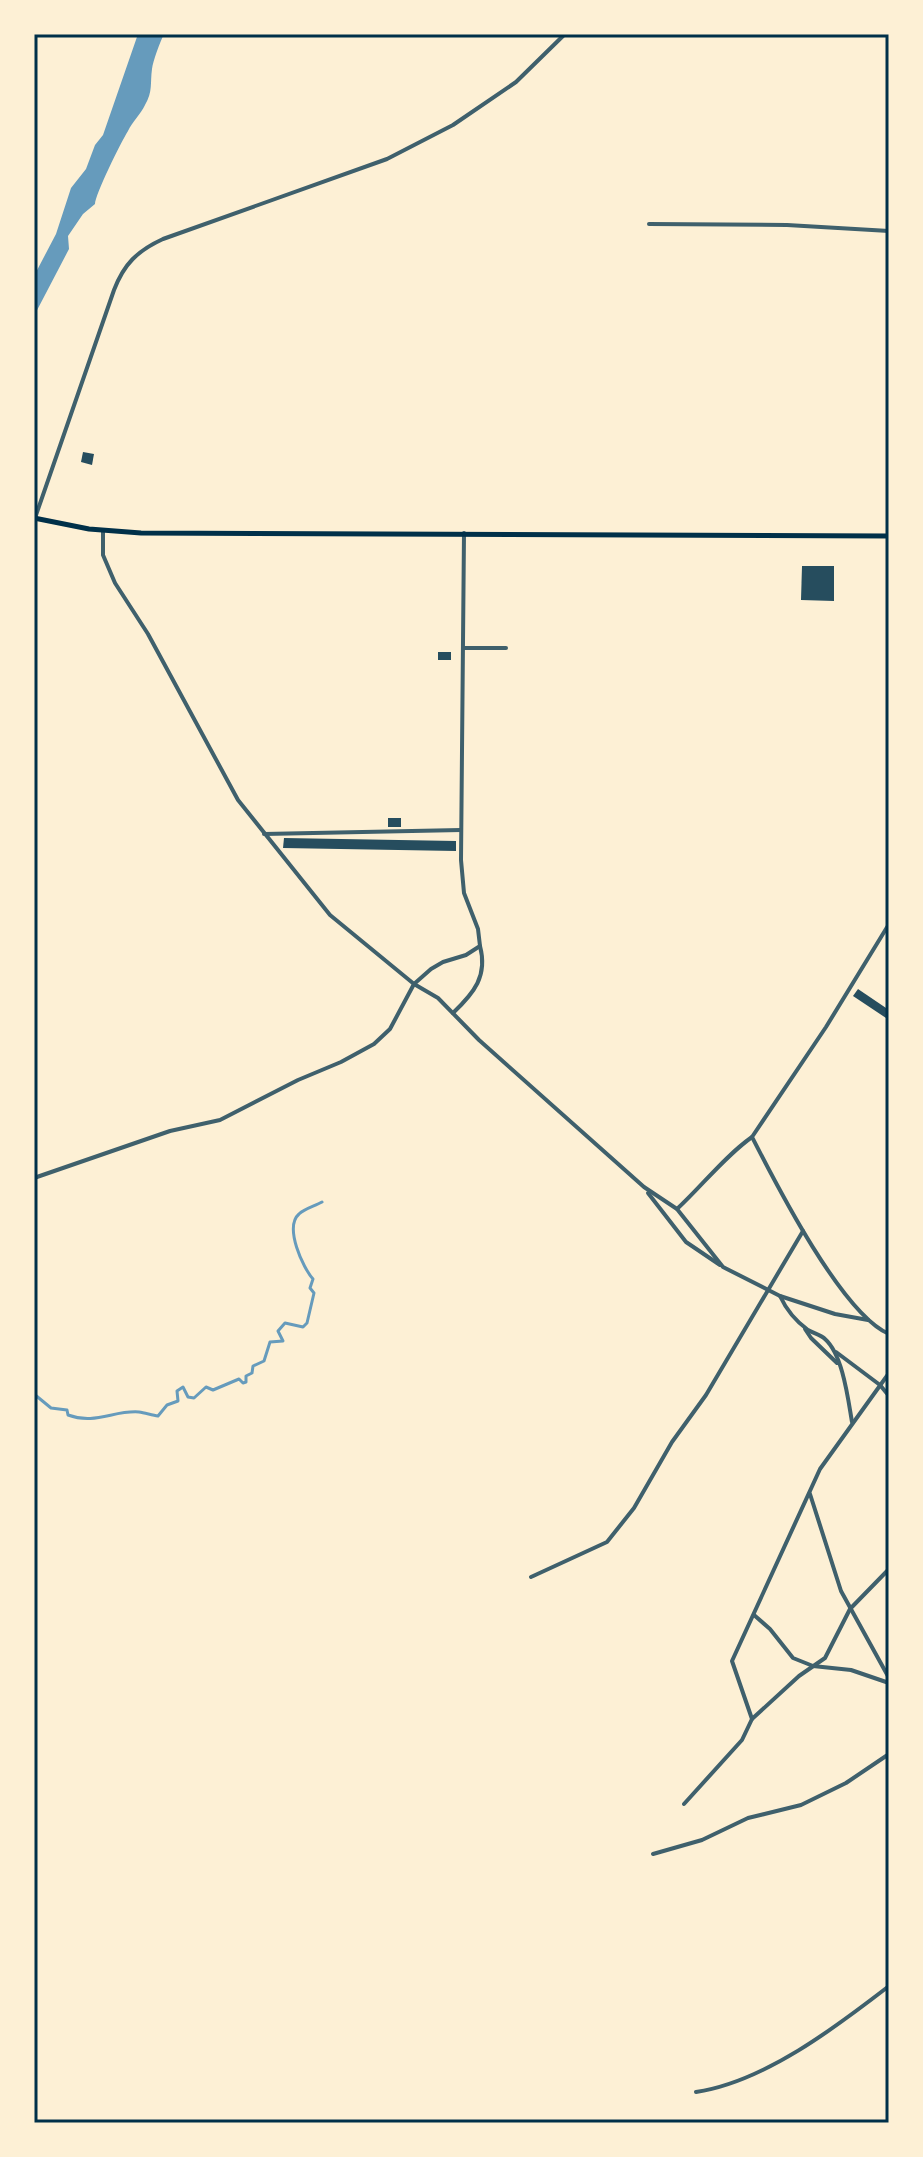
<svg xmlns="http://www.w3.org/2000/svg" width="923" height="2157" font-family="'Libre Baskerville',serif">
  <style>
    .water { fill: #669bbc }
    .lines { fill: none; stroke-linecap: round; stroke-linejoin: round }
    .stream { stroke: #669bbc; stroke-width: 3 }
    .building { fill: #264d5e }
    .minor { stroke: #3f606c; stroke-width: 4 }
    .secondary { stroke: #003049; stroke-width: 5 }
    .neatline { fill: none; stroke: #003049; stroke-width: 3 }
  </style>
  <rect width="100%" height="100%" fill="#fdf0d5"/>
  <!-- water -->
  <path class="water" d="M138,34H164C160,42 153,61 152,69C150,83 153,91 145,105C141,114 132,122 128,131C121,142 95,195 95,204L83,214L68,236L69,249L34,316V276L56,234L71,188L86,169L95,145L103,135Z"/>
  <g class="lines">
    <!-- stream -->
    <path class="stream" d="M34,1394L51,1408L67,1410L68,1415C95,1425 114,1410 139,1412C145,1413 152,1415 158,1416L167,1405L178,1401L177,1391L183,1387L188,1397L194,1398L206,1387L213,1390L239,1379L243,1383L246,1382V1376L252,1373L253,1366L264,1361L270,1342L283,1341L278,1331L285,1323L303,1327L307,1323L314,1293L310,1288L313,1279C303,1268 284,1227 299,1214C304,1209 315,1206 322,1202"/>
  </g>
  <!-- building -->
  <g class="building">
    <path d="M83,452L94,454L92,465L81,462Z"/>
    <path d="M802,566H834V601L801,600Z"/>
    <rect x="438" y="652" width="13" height="8"/>
    <rect x="388" y="818" width="13" height="9"/>
    <path d="M284,838L456,841V851L283,848Z"/>
    <path d="M858,989L889,1010V1020L853,996Z"/>
  </g>
  <g class="lines">
    <!-- minor -->
    <g class="minor">
      <path d="M649,224L787,225L889,231"/>
      <path d="M35,518L114,290C124,264 137,251 163,239L387,159L453,125L516,82L565,34"/>
      <path d="M103,530V555L115,583L148,634L238,800L330,915L414,984L438,998L479,1040L644,1187L677,1209L723,1267L780,1296L835,1314L868,1320"/>
      <path d="M464,648H506"/>
      <path d="M264,834L461,830"/>
      <path d="M889,924L826,1027L752,1137C776,1184 842,1314 889,1334"/>
      <path d="M453,1013C474,993 488,976 480,946"/>
      <path d="M34,1178L170,1131L220,1120L298,1080L341,1062L374,1044L390,1029L414,984L431,969L443,962L466,955L480,946L478,929L464,893L461,860L464,533"/>
      <path d="M648,1193L686,1242L720,1265"/>
      <path d="M677,1209C702,1186 724,1157 752,1137"/>
      <path d="M780,1296C786,1309 797,1322 808,1330C813,1333 821,1335 825,1339C843,1355 848,1399 852,1422"/>
      <path d="M805,1329L811,1338L837,1363"/>
      <path d="M836,1352L880,1385L889,1396"/>
      <path d="M810,1494L841,1591L889,1678"/>
      <path d="M531,1577L607,1542L634,1508L672,1442L706,1395L803,1231"/>
      <path d="M754,1615L770,1629L793,1658L813,1666L851,1670L889,1683"/>
      <path d="M752,1719L799,1676L825,1658L850,1609L889,1569"/>
      <path d="M684,1804L742,1740L752,1719L732,1661L820,1469L889,1373"/>
      <path d="M653,1854L702,1840L748,1818L801,1805L846,1783L889,1754"/>
      <path d="M696,2092C764,2082 836,2027 889,1986"/>
    </g>
    <!-- secondary -->
    <path class="secondary" d="M34,518L89,529L141,533L889,536"/>
  </g>
  <!-- border -->
  <rect width="923" height="2157" fill="none" stroke="#fdf0d5" stroke-width="72"/>
  <rect x="36" y="36" width="851" height="2085" class="neatline"/>
</svg>
